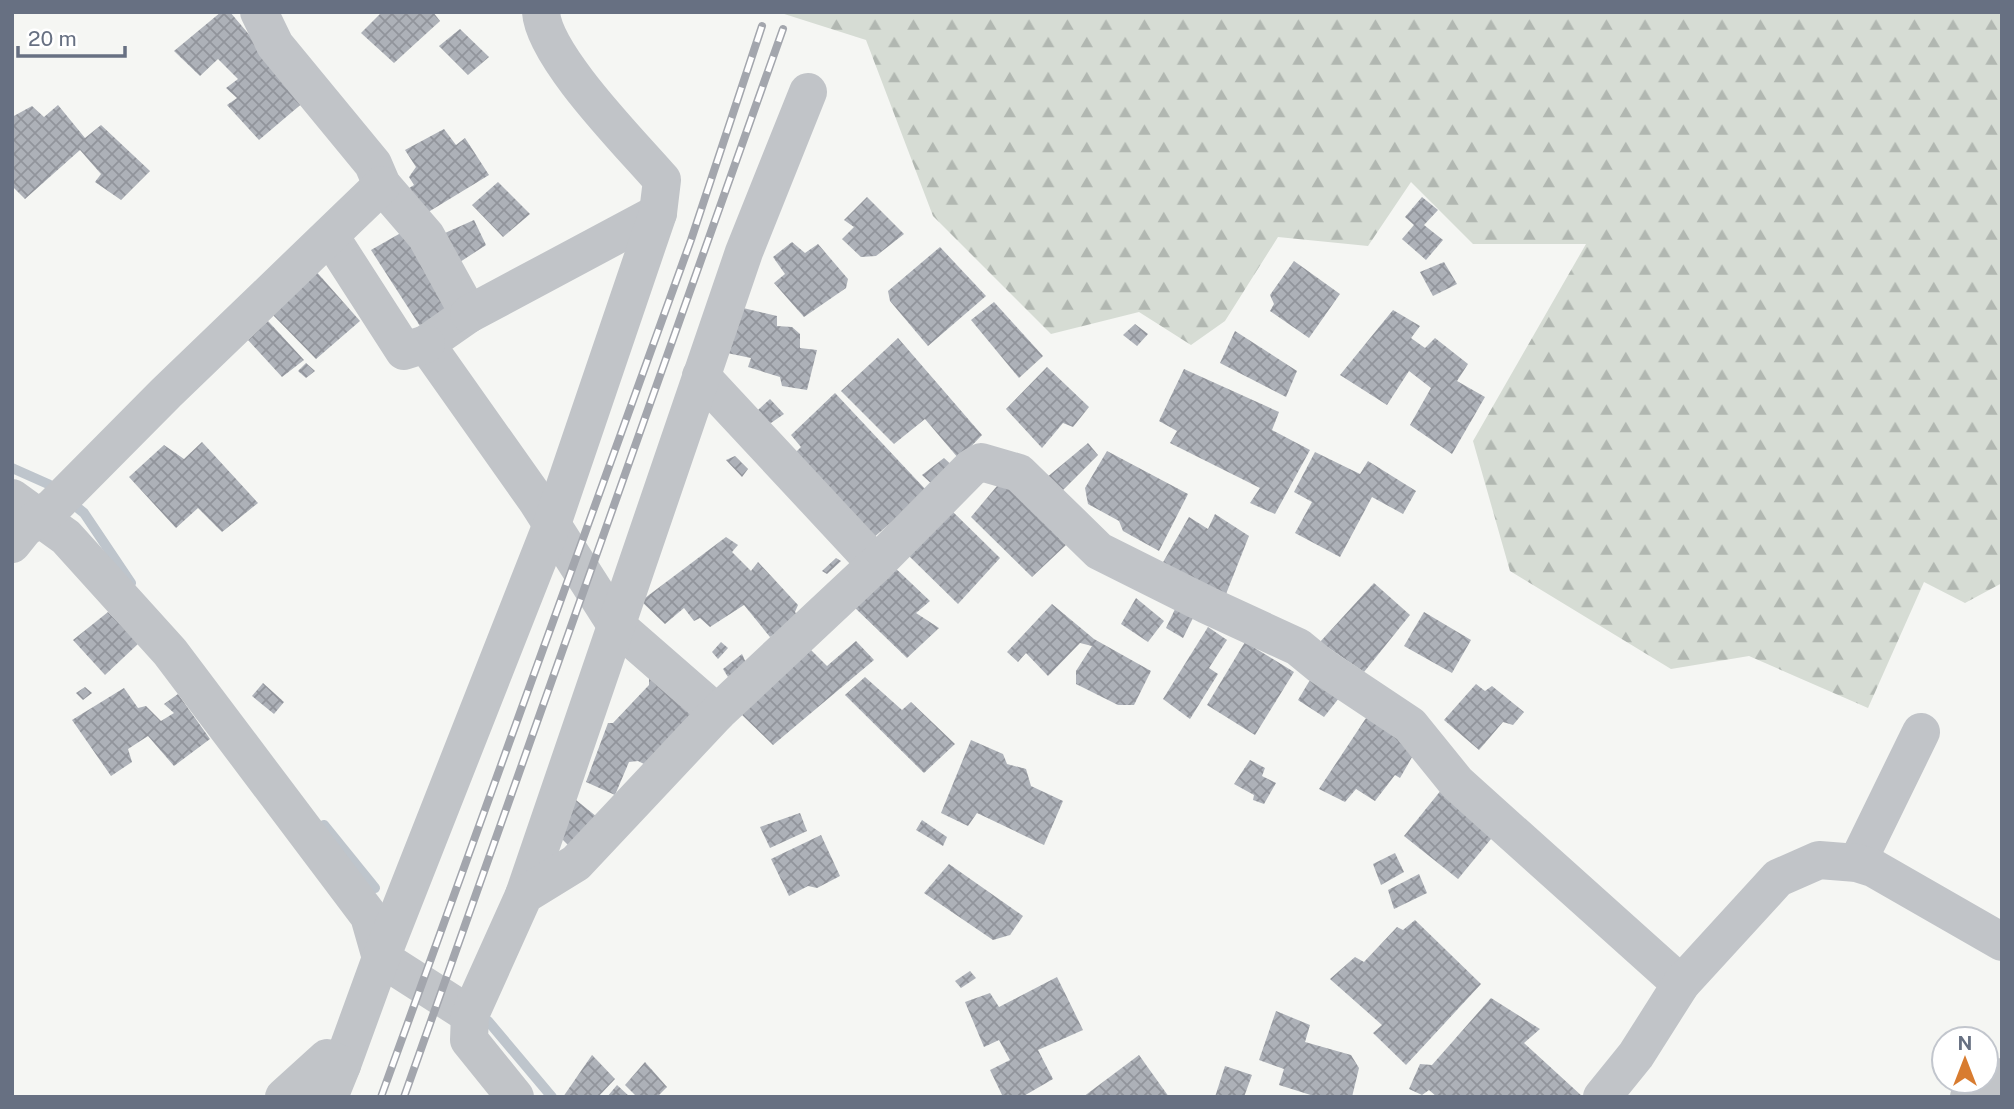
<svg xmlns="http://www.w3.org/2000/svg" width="2014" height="1109" font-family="'Public Sans',sans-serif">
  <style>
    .forest { fill: url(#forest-firs) }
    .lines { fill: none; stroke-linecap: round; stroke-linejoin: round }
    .stream { stroke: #bec5cc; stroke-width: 10 }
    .building { fill: url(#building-cross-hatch) }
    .minor { stroke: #c1c4c8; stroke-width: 38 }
    .rail-casing { stroke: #a3a6ad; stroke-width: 8 }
    .rail { stroke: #fff; stroke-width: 5; stroke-dasharray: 16; stroke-linecap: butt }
  </style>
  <defs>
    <pattern id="forest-firs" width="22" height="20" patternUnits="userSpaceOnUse" patternTransform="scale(1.75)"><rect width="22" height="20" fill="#d6dcd4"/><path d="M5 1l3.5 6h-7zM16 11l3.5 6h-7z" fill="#b1b7b1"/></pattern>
    <pattern id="building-cross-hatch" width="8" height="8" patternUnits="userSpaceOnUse" patternTransform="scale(1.75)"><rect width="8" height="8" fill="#adb1b8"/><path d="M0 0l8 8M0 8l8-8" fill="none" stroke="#91949b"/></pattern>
  </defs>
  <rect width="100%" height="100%" fill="#f5f6f3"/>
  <!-- forest -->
  <path class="forest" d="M778,12H2002V583L1965,603L1924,582L1868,708L1749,656L1671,669L1510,571L1473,441L1586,244H1473L1411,182L1368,246L1278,237L1225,321L1191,345L1139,312L1051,334L933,216L866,40Z"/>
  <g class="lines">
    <!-- stream -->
    <g class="stream">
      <path d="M12,468L48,484L84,513L131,583"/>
      <path d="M324,825L375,888"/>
      <path d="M488,1021L552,1097"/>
    </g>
  </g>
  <!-- building -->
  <g class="building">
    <path d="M221,12H230L305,101L259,140L227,105L237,98L226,88L238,79L218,59L200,76L174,51Z"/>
    <path d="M382,12H433L440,21L394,63L361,33Z"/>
    <path d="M460,29L489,57L468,75L439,46Z"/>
    <path d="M58,105L85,138L101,125L150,171L121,200L95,182L101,174L80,150L25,199L12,186V117L32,106L44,117Z"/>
    <path d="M444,129L456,145L465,138L489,175L425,214L406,190L414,185L409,177L416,167L405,150Z"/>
    <path d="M498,182L530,214L503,237L472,205Z"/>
    <path d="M867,197L904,234L876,256L861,257L842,239L854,227L844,220Z"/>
    <path d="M1422,197L1438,210L1424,225L1443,240L1426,260L1402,239L1414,225L1405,217Z"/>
    <path d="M474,220L486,245L460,262L445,233Z"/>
    <path d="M406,230L451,309L420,326L371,250Z"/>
    <path d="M792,242L805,253L818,244L848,279L846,288L804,317L774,283L785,274L773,257Z"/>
    <path d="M940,247L986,296L928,346L890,301L888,291Z"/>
    <path d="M1294,261L1340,294L1309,338L1270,311L1274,304L1270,295Z"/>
    <path d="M1444,262L1457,284L1433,296L1420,272Z"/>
    <path d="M314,269L360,321L316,359L270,312Z"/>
    <path d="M994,302L1043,356L1019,378L971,320Z"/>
    <path d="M739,307L777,316V326L792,327L800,334V348L817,350L807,390L782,386L780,377L748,367L751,358L727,353Z"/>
    <path d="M1393,310L1420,326L1411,338L1425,348L1435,338L1468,364L1457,381L1485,397L1452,454L1410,425L1431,388L1409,371L1387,405L1340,375Z"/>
    <path d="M268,321L304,360L282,377L248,340Z"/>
    <path d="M1135,324L1148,334L1137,346L1123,335Z"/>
    <path d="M1235,331L1297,371L1286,397L1220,363Z"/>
    <path d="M898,338L982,435L959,459L925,419L894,444L841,391Z"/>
    <path d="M306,363L315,371L306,378L298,371Z"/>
    <path d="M1047,367L1089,407L1073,427L1063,423L1042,448L1006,409Z"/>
    <path d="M1184,369L1279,412L1272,430L1310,450L1275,514L1250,503L1260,488L1170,443L1177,431L1159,421Z"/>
    <path d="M835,393L927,491L872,539L793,455L801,447L791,435Z"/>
    <path d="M770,399L784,414L768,425L758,410Z"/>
    <path d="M202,442L258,503L222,532L198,508L176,528L129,477L164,445L184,459Z"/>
    <path d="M1088,443L1098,455L1059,494L1046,478Z"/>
    <path d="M1107,451L1188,494L1159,551L1123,531L1119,521L1088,504L1085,488Z"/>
    <path d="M1315,452L1360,474L1368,461L1416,491L1403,514L1372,497L1340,557L1295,533L1312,502L1294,492Z"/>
    <path d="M735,456L748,469L742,477L726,460Z"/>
    <path d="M944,458L955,468L935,487L922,475Z"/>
    <path d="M1002,480L1066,545L1032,577L971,517Z"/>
    <path d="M949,508L1000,558L958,604L909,556Z"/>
    <path d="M1215,514L1249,536L1226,594L1162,564L1189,517L1208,529Z"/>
    <path d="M726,537L738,545L732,552L751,571L758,562L798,605L795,612L800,618L770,637L744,605L710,627L700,618L694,621L684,608L665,624L641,601Z"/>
    <path d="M836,558L841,561L827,574L822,571Z"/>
    <path d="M892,565L930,601L916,613L939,628L907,658L853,606Z"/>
    <path d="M1374,583L1410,615L1364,672L1320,642Z"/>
    <path d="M1136,598L1164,621L1148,642L1121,624Z"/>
    <path d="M1052,604L1094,639L1151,671L1134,705H1118L1076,684V671L1092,646L1080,643L1048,676L1026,653L1018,662L1007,652Z"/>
    <path d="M1176,607L1193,618L1183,638L1166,628Z"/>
    <path d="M108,612L139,643L105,675L73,640Z"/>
    <path d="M1424,612L1471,640L1452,673L1404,646Z"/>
    <path d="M1208,627L1227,640L1209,668L1218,674L1190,719L1163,699Z"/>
    <path d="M856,641L874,660L773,745L741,714L807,646L827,666Z"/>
    <path d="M721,642L728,648L718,659L712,652Z"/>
    <path d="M1245,642L1294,672L1255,735L1207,705Z"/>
    <path d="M742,654L747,665L728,677L723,669Z"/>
    <path d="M1313,675L1343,693L1324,717L1298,700Z"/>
    <path d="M649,676L701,712L646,765L638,761L629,762L615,795L586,782L608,723H613L649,685Z"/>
    <path d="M865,677L902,710L911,702L955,744L924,773L845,695Z"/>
    <path d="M263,683L284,702L274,714L252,696Z"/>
    <path d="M1476,684L1485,691L1492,686L1524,712L1513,725L1503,722L1479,750L1444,720Z"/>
    <path d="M85,687L92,693L83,700L76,693Z"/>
    <path d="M124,688L138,708L146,706L161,721L174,713L164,704L178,694L210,739L174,766L148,736L128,749L132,762L111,776L72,720Z"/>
    <path d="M1372,709L1419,745L1400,778L1395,775L1375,801L1356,789L1345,802L1319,789Z"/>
    <path d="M971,740L1003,754L1007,764L1026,769L1031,786L1063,801L1044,845L977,813L968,826L941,813Z"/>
    <path d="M1250,760L1265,768L1262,776L1276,783L1264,804L1253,800L1254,795L1234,784Z"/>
    <path d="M1442,789L1496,833L1458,879L1404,836Z"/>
    <path d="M576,800L597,817L569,846L560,837Z"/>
    <path d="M800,813L807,831L770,848L760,827Z"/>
    <path d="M922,820L947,837L943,846L916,830Z"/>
    <path d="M821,835L840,876L817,888L808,886L789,896L771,859Z"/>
    <path d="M1395,853L1404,872L1381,885L1373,864Z"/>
    <path d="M949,864L1023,916L1010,935L993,940L924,893Z"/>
    <path d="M1419,874L1427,893L1394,909L1388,890Z"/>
    <path d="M1415,920L1481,984L1406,1065L1373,1033L1382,1025L1330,979L1355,957L1364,962L1397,927L1403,930Z"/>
    <path d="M970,971L976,978L961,988L955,981Z"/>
    <path d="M1057,977L1083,1030L1038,1050L1053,1079L1022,1097H1003L990,1070L1010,1060L999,1040L984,1047L965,1002L990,993L999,1007Z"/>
    <path d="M1491,998L1540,1029L1524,1043L1583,1097H1437L1429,1090L1422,1095L1409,1089L1420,1064L1432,1065Z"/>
    <path d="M1276,1011L1310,1025L1305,1042L1351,1055L1359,1068L1352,1097H1317L1279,1085L1284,1069L1259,1060Z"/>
    <path d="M592,1055L615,1079L598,1097H563Z"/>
    <path d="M1139,1055L1169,1097H1083Z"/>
    <path d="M645,1062L667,1087L657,1097H637L625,1085Z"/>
    <path d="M1225,1066L1252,1075L1244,1097H1215Z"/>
    <path d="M617,1085L630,1097H607Z"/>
  </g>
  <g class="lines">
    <!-- minor -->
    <g class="minor">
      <path d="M259,12L275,45L373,164L382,185L426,236L469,314L426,344L537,501L616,625L717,713"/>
      <path d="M330,236L404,351L426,344"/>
      <path d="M469,314L658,213"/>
      <path d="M701,376L876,564"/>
      <path d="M12,498L66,537L170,652L369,916L381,958L470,1015"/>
      <path d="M12,544L24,529L54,506L166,393L382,185"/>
      <path d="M1857,863L1921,732"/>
      <path d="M524,895L744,252L808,92"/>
      <path d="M342,1065L381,958L552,524L658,213L662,180C631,144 544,57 541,12"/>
      <path d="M284,1097L327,1058L342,1065L329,1097"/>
      <path d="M515,1097L469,1040L470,1015L524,895L576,863L717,713L876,564L971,468L981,462L1019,473L1099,551L1207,605L1298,647L1320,665L1410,725L1457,783L1681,984"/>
      <path d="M1602,1097L1636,1055L1681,984L1778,878L1819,860L1857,863L1873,868L2002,942"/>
      <path d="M1969,1097L2002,1077"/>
    </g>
    <defs>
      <g id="rail">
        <path d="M381,1097L691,240L762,26"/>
        <path d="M404,1097L783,29"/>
      </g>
    </defs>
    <!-- rail casing -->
    <use href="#rail" class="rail-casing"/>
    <!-- rail -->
    <use href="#rail" class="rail"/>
  </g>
  <!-- border -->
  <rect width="2014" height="1109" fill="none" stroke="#677082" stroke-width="28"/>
  <!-- north arrow -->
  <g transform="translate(1965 1060)"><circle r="33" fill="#ffffff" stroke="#c2c6cd" stroke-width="2"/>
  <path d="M0-5L12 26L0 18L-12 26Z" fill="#d87c30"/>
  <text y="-10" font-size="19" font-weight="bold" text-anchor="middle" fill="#677082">N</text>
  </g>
  <!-- scale -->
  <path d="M18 46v10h107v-10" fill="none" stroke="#677082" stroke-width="3.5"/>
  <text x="28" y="46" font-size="21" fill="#677082" stroke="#ffffff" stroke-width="5" paint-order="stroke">20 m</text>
</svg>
